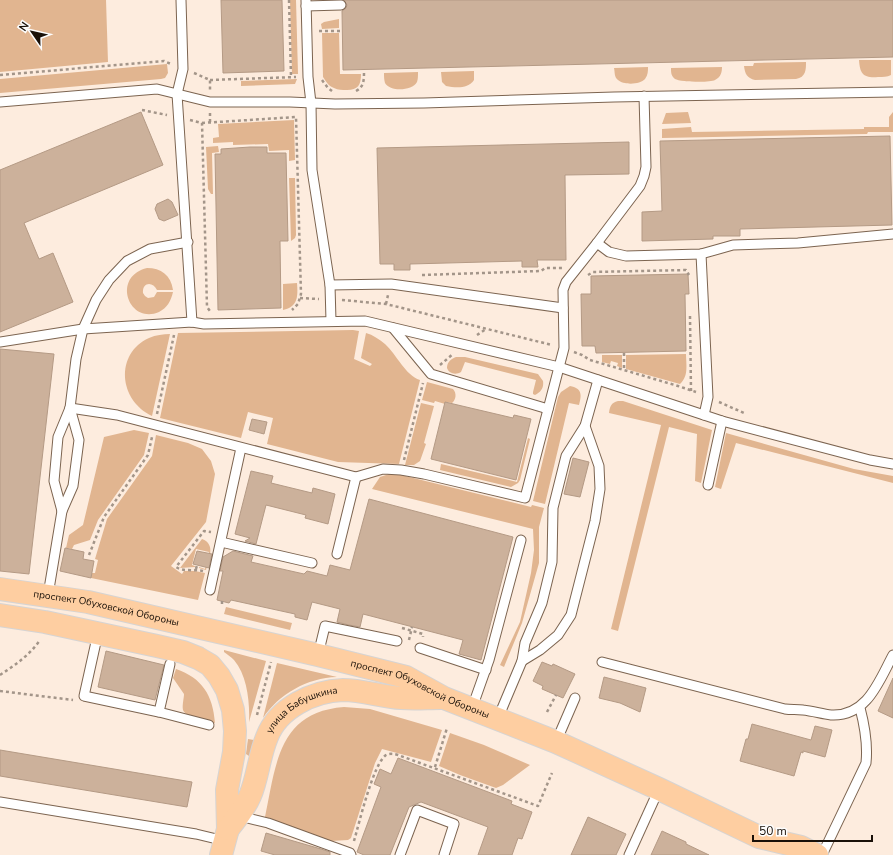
<svg xmlns="http://www.w3.org/2000/svg" width="893" height="855" font-family="'Nunito Sans',sans-serif">
  <style>
    .green { fill: #e1b590 }
    .building { fill: #ccb19b; stroke: #b49a85 }
    .lines { fill: none; stroke-linecap: round; stroke-linejoin: round }
    .lane-casing { stroke: #7c6450; stroke-width: 11 }
    .primary-casing { stroke: #d6d4d3; stroke-width: 24 }
    .path { stroke: #a39589; stroke-width: 2.5; stroke-dasharray: 3 3; stroke-linecap: butt }
    .lane { stroke: #fff; stroke-width: 9 }
    .primary { stroke: #fecea1; stroke-width: 22 }
    .labels { text-anchor: middle; dominant-baseline: central; stroke-width: 3; stroke-linejoin: round; paint-order: stroke }
    .street-label { font-size: 10px; fill: #191008; stroke: #fdfdfd }
  </style>
  <rect width="100%" height="100%" fill="#fdecde"/>
  <!-- green -->
  <g class="green">
    <path d="M0,0H106L108,62L0,72Z"/>
    <path d="M290,0H296L298,74H292Z"/>
    <path d="M339,19V28L322,29L321,24L324,22Z"/>
    <path d="M322,33H339L340,74H361C361,85 358,90 347,90C342,90 338,90 334,88C328,86 326,81 323,77Z"/>
    <path d="M859,60H891V75C887,77 883,77 878,77C864,78 860,75 859,60Z"/>
    <path d="M806,62C806,70 806,77 796,79L755,80C747,78 745,74 744,66H753L754,63Z"/>
    <path d="M167,64L168,73L165,78L161,79L0,93V79Z"/>
    <path d="M648,67C648,71 648,75 645,79C640,85 623,85 618,80C614,77 615,72 614,68Z"/>
    <path d="M722,67C722,72 721,77 715,80C710,83 680,82 675,79C671,76 671,72 671,68Z"/>
    <path d="M474,71V80C468,89 456,88 446,86L442,82L441,72Z"/>
    <path d="M418,72C418,76 418,79 417,82C412,91 390,92 385,83C384,80 384,76 384,73Z"/>
    <path d="M297,79L295,84L241,86V81Z"/>
    <path d="M688,112L691,123L662,124L666,113Z"/>
    <path d="M893,112V132H868L867,134L662,138V129L691,127L692,132L864,129V127H889V117Z"/>
    <path d="M294,120L295,160L289,161V150L269,151L268,144L233,145V142L213,143V138L219,137L218,124Z"/>
    <path d="M218,146L219,152L212,153L213,194H211L208,189L206,147Z"/>
    <path d="M289,178H295L296,235L295,238L291,241Z"/>
    <path d="M147,268C161,268 171,275 173,290H157C153,281 142,282 143,293L145,296L148,298L154,297L157,292H173C171,301 167,308 159,312C129,325 111,277 147,268Z"/>
    <path d="M297,283C298,296 298,307 283,310V284Z"/>
    <path d="M353,330L359,331L354,359L370,366L372,364L361,358L366,333C373,335 379,339 385,344C397,355 405,375 420,380L399,464L338,462L267,444L273,418L248,412L241,438L160,418L178,333Z"/>
    <path d="M170,334L152,416C119,401 114,354 149,338C156,335 163,334 170,334Z"/>
    <path d="M686,354C686,364 689,376 680,384L626,369V355Z"/>
    <path d="M602,355H622V368L617,366L618,363L611,361L610,364L602,362Z"/>
    <path d="M456,357H465L538,374L543,381C544,388 541,392 535,395L533,394V392L536,380L465,362L461,372C456,375 449,374 447,368C447,362 451,359 456,357Z"/>
    <path d="M427,382L453,389C457,393 456,400 452,403L445,402V404L435,401L434,403L422,400Z"/>
    <path d="M570,386C582,388 582,395 579,405L569,403L545,504L533,501L558,397L561,392Z"/>
    <path d="M618,401H623L712,430L701,483L695,481L697,434L669,427L618,631L611,629L661,425L609,413C610,406 611,403 618,401Z"/>
    <path d="M421,403L434,406L424,443L426,444L420,461L414,465H405Z"/>
    <path d="M134,430L149,433L144,455L98,520L90,540L74,545L72,549L66,548L69,535L83,525L104,437Z"/>
    <path d="M726,433L854,469L893,476V483L736,443L721,489L715,487Z"/>
    <path d="M156,435L188,443L202,449L211,461L215,474L206,522L171,566L182,574L184,571H195L205,573L198,600L91,578L92,573H95L98,560L95,559L107,519L152,456Z"/>
    <path d="M528,438L530,439L520,480L518,483L511,487L440,470L441,464L517,482Z"/>
    <path d="M389,474H397L531,507L532,505L544,508L539,527V563L522,623L504,667L500,665L520,622L531,573L534,550L533,529L372,489L380,477Z"/>
    <path d="M202,539C216,544 209,559 206,570L199,568V567L205,569L209,552L196,549L192,565L195,566V567L180,568Z"/>
    <path d="M226,607L292,623L290,630L224,614Z"/>
    <path d="M224,650L266,661L249,722C250,702 247,675 234,660C231,657 227,654 224,652Z"/>
    <path d="M277,663L337,677C307,678 279,694 263,718Z"/>
    <path d="M176,669C202,678 213,695 215,723C207,721 186,718 183,710C182,705 184,698 184,694L173,678Z"/>
    <path d="M344,707L370,709L442,730L431,762L382,749L375,763L351,838L348,840L331,841L265,817C276,765 278,712 344,707Z"/>
    <path d="M450,733L484,745L530,765L503,785L496,788L460,775L439,766Z"/>
    <path d="M248,739L254,740L251,754L249,756L246,754Z"/>
  </g>
  <!-- building -->
  <g class="building">
    <path d="M221,0H282L284,71L223,73Z"/>
    <path d="M344,0H893V57L343,70L342,11L346,8L347,5Z"/>
    <path d="M141,112L163,165L24,223L39,259L53,253L73,302L0,332V170Z"/>
    <path d="M890,136L892,225L740,229V236H713V239L642,241V212L662,211L660,141Z"/>
    <path d="M629,142V174L565,175L566,260H537L538,267H522V261L410,264V270H394V264H380L377,148Z"/>
    <path d="M250,147H267V153H286L288,241H280L281,308L218,310L215,154H221V149Z"/>
    <path d="M168,199L172,202L178,215L164,221L159,219L155,209L157,204Z"/>
    <path d="M688,274L689,294H685L686,351L596,353L595,346H582L581,294H591V276Z"/>
    <path d="M0,349L54,354L29,574L0,571Z"/>
    <path d="M445,402L513,418L514,415L531,419L516,480L431,459Z"/>
    <path d="M252,419L267,422L264,434L249,430Z"/>
    <path d="M573,458L589,462L580,497L564,494Z"/>
    <path d="M251,471L273,476L271,483L312,493L313,488L335,494L328,524L305,518L306,515L266,505L256,544L245,541L250,538L235,534Z"/>
    <path d="M369,499L513,537L481,660L459,654L463,640L363,614L360,627L349,625L337,622L340,609L312,602L307,620L295,617V614L231,600L229,603L217,600L223,571H220L223,557L233,551L253,556L251,562L304,574L307,571L327,576L330,565L350,570Z"/>
    <path d="M65,548L84,552L83,559L94,561L91,578L60,571Z"/>
    <path d="M197,551L212,554L209,568L193,564Z"/>
    <path d="M106,651L164,665L155,700L98,687Z"/>
    <path d="M542,662L552,666L553,664L575,674L563,698L542,689L543,686L533,681Z"/>
    <path d="M604,677L646,688L640,712L620,703L599,698Z"/>
    <path d="M893,678V718L878,711Z"/>
    <path d="M752,724L811,740L815,726L832,730L825,757L803,751V753L801,752L794,776L740,761L746,739H748Z"/>
    <path d="M0,750L192,782L187,807L0,776Z"/>
    <path d="M398,758L512,801L511,804L532,812L522,839L518,838L512,855H478L488,827L421,802L409,807L390,855H364L357,852L381,787L374,784L380,769L391,774Z"/>
    <path d="M588,817L626,834L616,855H571Z"/>
    <path d="M662,831L686,842V844L709,855H651Z"/>
    <path d="M266,833L321,849L330,852V855H275L261,851Z"/>
  </g>
  <g class="lines">
    <defs>
      <g id="lane">
        <path d="M181,0L183,69L177,94L192,322"/>
        <path d="M306,0L308,77L311,103L312,170L330,285L331,321"/>
        <path d="M306,6L341,5"/>
        <path d="M0,102L157,89L210,102H290L335,104L424,103L614,97L893,92"/>
        <path d="M597,243L609,252L626,256L701,254L733,245L798,243L893,234"/>
        <path d="M701,254L708,397L704,415"/>
        <path d="M330,285L391,284L563,308"/>
        <path d="M393,328L431,374L548,409"/>
        <path d="M0,342L83,329L192,322L204,324L365,321L559,367L722,421L870,460L893,464"/>
        <path d="M70,408L117,415L356,477L383,469L401,470L424,474L525,498L564,348L563,290L566,282L597,243L640,186L644,176L646,167L644,96"/>
        <path d="M708,485L722,421"/>
        <path d="M62,511L54,481L58,437L70,408L76,359L83,329L96,300L109,280L127,261L150,249L188,242"/>
        <path d="M221,542L312,563"/>
        <path d="M337,554L356,477"/>
        <path d="M210,590L241,448"/>
        <path d="M48,595L62,511L73,486L79,440L70,408"/>
        <path d="M98,633L84,696L159,712"/>
        <path d="M420,648L486,670"/>
        <path d="M318,655L325,626L397,641"/>
        <path d="M522,661L540,650L558,635L571,615L595,521L600,489L599,466L585,426"/>
        <path d="M602,662L785,709C791,710 797,709 803,710C813,711 822,714 831,715C867,717 879,681 893,655"/>
        <path d="M170,664L159,712L209,725"/>
        <path d="M472,708L489,660L521,540"/>
        <path d="M498,718L522,661L525,643L542,603L552,562L553,508L566,456L585,426L598,380"/>
        <path d="M556,742L575,698"/>
        <path d="M0,802L196,834L225,841"/>
        <path d="M239,816L268,823L350,853L351,855"/>
        <path d="M400,855L417,810L454,824L444,855"/>
        <path d="M629,855L659,789"/>
        <path d="M822,855L866,763C868,744 865,727 860,708"/>
      </g>
      <g id="primary">
        <path id="s1" d="M0,589L88,602L318,655L406,677L444,698L556,742L659,789L759,837L801,847L817,855"/>
        <path d="M0,615L45,622L157,646L183,652L198,658L210,665L219,676L227,690L233,710L235,731L234,752L227,790L228,829L221,855"/>
        <path id="s2" d="M228,829C236,819 245,808 250,796C258,777 259,756 267,737C278,708 313,691 343,690C363,690 382,697 401,698C414,699 427,698 441,698"/>
      </g>
    </defs>
    <!-- lane casing -->
    <use href="#lane" class="lane-casing"/>
    <!-- primary casing -->
    <use href="#primary" class="primary-casing"/>
    <!-- path -->
    <g class="path">
      <path d="M289,0L291,77"/>
      <path d="M319,31H340"/>
      <path d="M194,73L210,80V90"/>
      <path d="M0,75L164,61L171,64"/>
      <path d="M210,80L296,77"/>
      <path d="M322,80L328,88L332,91"/>
      <path d="M356,91C364,87 364,80 364,71"/>
      <path d="M142,110L167,115"/>
      <path d="M210,113V122"/>
      <path d="M190,120L202,123L207,307L210,311"/>
      <path d="M202,123L296,117L301,294L298,304L292,310"/>
      <path d="M422,275L541,271L545,268H562"/>
      <path d="M588,275L593,272L686,270L689,275"/>
      <path d="M300,298L319,299"/>
      <path d="M342,300L386,304L552,345"/>
      <path d="M386,304L388,295"/>
      <path d="M690,316L691,391"/>
      <path d="M477,335L486,329"/>
      <path d="M574,352L582,355L590,360L678,386L696,392"/>
      <path d="M624,353V370"/>
      <path d="M440,365L453,354"/>
      <path d="M719,402L744,413"/>
      <path d="M157,414L174,335"/>
      <path d="M404,460L423,383"/>
      <path d="M89,555L104,517L148,455L152,437"/>
      <path d="M196,569L197,565"/>
      <path d="M203,571C195,569 183,572 176,567L204,531L211,532"/>
      <path d="M222,604V601"/>
      <path d="M402,628L423,634V637"/>
      <path d="M409,640L412,627"/>
      <path d="M0,675C15,665 30,655 40,640"/>
      <path d="M0,691L73,700"/>
      <path d="M547,712L556,695"/>
      <path d="M257,715L271,662"/>
      <path d="M435,767L447,728"/>
      <path d="M354,841C359,824 373,764 386,755C390,753 394,754 398,755L538,806L552,773"/>
    </g>
    <!-- lane -->
    <use href="#lane" class="lane"/>
    <!-- primary -->
    <use href="#primary" class="primary"/>
  </g>
  <g class="labels">
    <!-- street labels -->
    <g class="street-label">
      <text stroke="none"><textPath href="#s1" startOffset="108">проспект Обуховской Обороны</textPath></text>
      <text stroke="none"><textPath href="#s1" startOffset="433">проспект Обуховской Обороны</textPath></text>
      <text stroke="none"><textPath href="#s2" startOffset="148">улица Бабушкина</textPath></text>
    </g>
  </g>
  <!-- north arrow -->
  <g transform="translate(32 32) rotate(304)" stroke="#fdfdfd" stroke-width="3" paint-order="stroke">
  <path d="M0-3L7 15L0 10L-7 15Z" fill="#191008"/>
  <text y="-6" font-size="11" font-weight="bold" text-anchor="middle" fill="#191008">N</text>
  </g>
  <!-- scale -->
  <path d="M753 835v6h119v-6" fill="none" stroke="#191008" stroke-width="2"/>
  <text x="759" y="835" font-size="12" fill="#191008" stroke="#fdfdfd" stroke-width="3" paint-order="stroke">50 m</text>
</svg>
